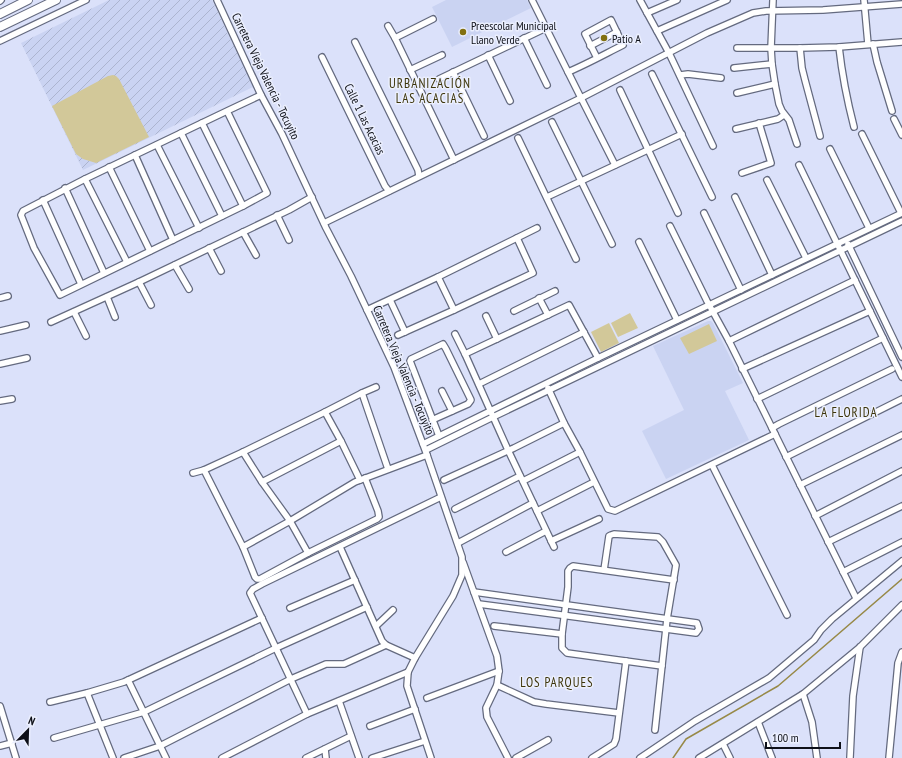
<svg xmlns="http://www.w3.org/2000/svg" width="902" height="758" font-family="'PT Sans Narrow',sans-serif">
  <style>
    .built { fill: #cad3f2 }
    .industrial { fill: url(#industrial-furrows) }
    .park { fill: #d2c899 }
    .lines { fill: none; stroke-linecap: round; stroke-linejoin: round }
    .stream { stroke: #978947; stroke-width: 1.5 }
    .minor-casing { stroke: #646a7f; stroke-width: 8 }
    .highway-casing { stroke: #646a7f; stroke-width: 10 }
    .minor { stroke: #fff; stroke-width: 5.5 }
    .highway { stroke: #fff; stroke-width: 8 }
    .poi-dot { fill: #827010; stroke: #ebeffe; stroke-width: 1.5 }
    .labels { text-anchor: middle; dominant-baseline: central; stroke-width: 3; stroke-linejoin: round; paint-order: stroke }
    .poi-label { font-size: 12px; fill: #0e1018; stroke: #ebeffe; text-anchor: start }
    .street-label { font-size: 12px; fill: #0e1018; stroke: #ebeffe }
    .neighbourhood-label { font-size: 13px; letter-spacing: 1px; fill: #3d350a; stroke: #ebeffe }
  </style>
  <defs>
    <pattern id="industrial-furrows" width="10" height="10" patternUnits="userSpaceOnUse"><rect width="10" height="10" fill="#cad3f2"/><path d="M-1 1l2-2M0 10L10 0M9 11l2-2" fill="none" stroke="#acb4cf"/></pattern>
  </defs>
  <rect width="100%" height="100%" fill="#dbe1fa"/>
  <!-- built -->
  <g class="built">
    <path d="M446,0H527L531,8L452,47L432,7Z"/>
    <path d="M708,321H711L713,323L743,383L725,391L749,440L666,479L642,431L684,410L653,346Z"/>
  </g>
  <!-- industrial -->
  <path class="industrial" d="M109,0H212L253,87L83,170L21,43Z"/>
  <!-- park -->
  <g class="park">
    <path d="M113,75L116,76L119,79L149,137L96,163L83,159L76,154L52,106L108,76Z"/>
    <path d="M630,313L638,328L618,337L611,323Z"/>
    <path d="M609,323L619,343L601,352L591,332Z"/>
    <path d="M709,324L717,341L689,354L680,338Z"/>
  </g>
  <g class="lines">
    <!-- stream -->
    <path class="stream" d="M673,758L686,739L778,686L902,579"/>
    <defs>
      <g id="minor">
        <path d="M217,0L261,95L282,134L326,228L351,276L394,367L427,455L462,557V575L453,596L415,658L408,672L407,686L431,758"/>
        <path d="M640,0L669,53L713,146"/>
        <path d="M773,0L771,48L772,64L775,84L779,104L782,111L789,120L797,144"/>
        <path d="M864,0L868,44"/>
        <path d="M0,1L1,0"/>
        <path d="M647,13L677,0"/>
        <path d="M433,19L395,38L454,160"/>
        <path d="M388,26L395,38"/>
        <path d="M657,31L727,0"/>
        <path d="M524,38L547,85"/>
        <path d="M0,41L86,0"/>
        <path d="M355,42L418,170L419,176"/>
        <path d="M873,44L877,62L892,111"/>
        <path d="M590,46L617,32"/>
        <path d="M839,47C842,74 847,100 854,127"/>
        <path d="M737,48H800L839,47L902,42"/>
        <path d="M800,48L802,68L805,80L820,136"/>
        <path d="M488,55L510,101"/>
        <path d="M322,57L385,186L389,191"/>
        <path d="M734,68L772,64"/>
        <path d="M410,70L442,55"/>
        <path d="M453,72L484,136"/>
        <path d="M568,72C587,64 605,54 623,45L611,20L585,34L597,58"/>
        <path d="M652,74L712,197"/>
        <path d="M680,75L688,74L721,78"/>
        <path d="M439,79L546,28"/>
        <path d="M620,90L678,213"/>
        <path d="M737,93L775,84"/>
        <path d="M227,111L267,193L243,206L60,295L34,248L21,215L23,211L85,179L135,155L227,111L261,95"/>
        <path d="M894,119L902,135"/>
        <path d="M552,122L612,244"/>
        <path d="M202,123L243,206"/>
        <path d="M736,129L778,119L784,115"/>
        <path d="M181,133L222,216"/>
        <path d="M862,134L901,213"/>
        <path d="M518,138L576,259"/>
        <path d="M157,145L199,228"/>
        <path d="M830,149L869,228"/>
        <path d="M135,155L173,240"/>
        <path d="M615,165L581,98L707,33L753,13L766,11L823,10L902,4"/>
        <path d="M799,165L902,377"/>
        <path d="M109,167L150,251"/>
        <path d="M742,173L771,163L759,123"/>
        <path d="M85,179L127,262"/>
        <path d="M767,180L806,258"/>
        <path d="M65,188L104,273"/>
        <path d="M547,197L682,134"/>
        <path d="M735,197L772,275"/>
        <path d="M43,200L81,284"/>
        <path d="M704,213L741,290"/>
        <path d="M277,215L289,240"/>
        <path d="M324,223C409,181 495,140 581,98L532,0"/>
        <path d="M670,226L707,301L729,341L856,598"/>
        <path d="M243,232L256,255"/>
        <path d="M639,242L677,320"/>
        <path d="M848,244L902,357"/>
        <path d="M209,248L221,271"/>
        <path d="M175,265L189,289"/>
        <path d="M438,277L454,310"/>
        <path d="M139,282L151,305"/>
        <path d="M107,297L115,317"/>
        <path d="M0,298L8,296"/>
        <path d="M539,298L548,315"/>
        <path d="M390,300L405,332"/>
        <path d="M367,310L438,277L537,228"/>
        <path d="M514,311L555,291"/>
        <path d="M74,312L86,336"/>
        <path d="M486,316L497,339"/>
        <path d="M51,322L139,282L289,210L312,197"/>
        <path d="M0,331L26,325"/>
        <path d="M455,334L465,354L508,450L554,547"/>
        <path d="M398,335L454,310L533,273L517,238"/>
        <path d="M729,341L855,280"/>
        <path d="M465,354L569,305L598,358"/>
        <path d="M0,364L27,358"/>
        <path d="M742,369L870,311"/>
        <path d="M479,384L584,332"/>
        <path d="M548,388L564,423L580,452L608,509L615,511L775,434"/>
        <path d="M442,391L452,411"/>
        <path d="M362,393L388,469"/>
        <path d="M757,399L883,338"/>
        <path d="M0,401L12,399"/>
        <path d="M325,412L362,393L376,387"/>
        <path d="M432,420L468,404L471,400L446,349L443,344L411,359L410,361L439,436"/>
        <path d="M772,428L779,424L892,369"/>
        <path d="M423,444L598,358L902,213"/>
        <path d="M426,450L493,417L902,221"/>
        <path d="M243,452L262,482L290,521L308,553"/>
        <path d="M786,457L902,399"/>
        <path d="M712,465L787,615"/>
        <path d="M193,473L204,470"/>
        <path d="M360,480L341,441L325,412L243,452L204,470L243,547L255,577L257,579H260L308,553L377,519L379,517L378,511L365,478"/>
        <path d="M444,480L514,448L564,423"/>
        <path d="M523,481L580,452"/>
        <path d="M262,482L341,441"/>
        <path d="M800,485L902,435"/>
        <path d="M455,509L520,476"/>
        <path d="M537,511L594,482"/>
        <path d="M815,516L902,471"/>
        <path d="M551,541L599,519"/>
        <path d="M828,542L902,506"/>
        <path d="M458,543L533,503"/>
        <path d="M243,547L290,521L355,482L427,455"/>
        <path d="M340,547L382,641L386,645L415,658"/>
        <path d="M506,552L546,531"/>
        <path d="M463,562L497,656L499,671L497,685L486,708L487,717L508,758"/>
        <path d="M604,570L609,536L611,535L614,534L658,537L663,542L676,565L667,619L655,730"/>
        <path d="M843,572L902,542"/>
        <path d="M474,592L697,623L699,629L696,633L479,604"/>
        <path d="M290,608L355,580"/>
        <path d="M376,626L393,610"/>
        <path d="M494,626L562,634"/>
        <path d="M662,666L567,653L562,648V634L568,587V571L570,568L573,566L674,580"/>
        <path d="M128,680L166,758"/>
        <path d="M497,685L534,702L546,704L619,713"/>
        <path d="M87,693L113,758"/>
        <path d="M803,694L812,722L817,758"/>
        <path d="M427,698L499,671"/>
        <path d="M339,701L359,758"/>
        <path d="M50,702L87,693L124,682L262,618"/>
        <path d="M0,706L16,758"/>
        <path d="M307,714L250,593L253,589L262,584L441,497"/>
        <path d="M758,722L772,758"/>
        <path d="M370,726L415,709"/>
        <path d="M54,738L144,712L276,648L367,607"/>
        <path d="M723,744L730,758"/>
        <path d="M0,746L12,743"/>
        <path d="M325,749L326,758"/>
        <path d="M124,758L160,746L291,679L326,664H344L386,645"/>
        <path d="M222,758L307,714L408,672"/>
        <path d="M306,758L351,736"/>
        <path d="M372,758L425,741"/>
        <path d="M516,758L548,740"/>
        <path d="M592,758L614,744L616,739L626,661"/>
        <path d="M640,758L695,721L769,678L814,640L821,630L832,619L902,561"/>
        <path d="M699,758L803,694L860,647L902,605"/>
        <path d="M850,758L853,696L860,647"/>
        <path d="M889,758L893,716L898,663L902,652"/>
      </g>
      <g id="highway">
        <path d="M0,14L28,0"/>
        <path d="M0,27L56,0"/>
      </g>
    </defs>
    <!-- minor casing -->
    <use href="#minor" class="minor-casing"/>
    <!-- highway casing -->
    <use href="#highway" class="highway-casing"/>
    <!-- minor -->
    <use href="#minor" class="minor"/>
    <!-- highway -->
    <use href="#highway" class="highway"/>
  </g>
  <!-- markers -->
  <g class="poi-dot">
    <circle cx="463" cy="32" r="4"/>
    <circle cx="604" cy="38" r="4"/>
  </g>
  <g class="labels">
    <!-- poi labels -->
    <g class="poi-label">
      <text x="471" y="25">Preescolar Municipal<tspan x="471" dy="14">Llano Verde</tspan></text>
      <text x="612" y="38">Patio A</text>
    </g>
    <!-- street labels -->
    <g class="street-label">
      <text transform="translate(266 76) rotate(64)">Carretera Vieja Valencia - Tocuyito</text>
      <text transform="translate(365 119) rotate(64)">Calle 1 Las Acacias</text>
      <text transform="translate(404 370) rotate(67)">Carretera Vieja Valencia - Tocuyito</text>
    </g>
    <!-- neighbourhood labels -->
    <g class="neighbourhood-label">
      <text x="430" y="83">URBANIZACIÓN<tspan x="430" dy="15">LAS ACACIAS</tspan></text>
      <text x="846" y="412">LA FLORIDA</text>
      <text x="557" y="682">LOS PARQUES</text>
    </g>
  </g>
  <!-- north arrow -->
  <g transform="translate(28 730) rotate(23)" stroke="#ebeffe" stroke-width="3" paint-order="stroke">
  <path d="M0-3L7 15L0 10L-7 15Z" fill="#0e1018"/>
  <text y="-6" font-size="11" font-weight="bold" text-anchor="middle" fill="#0e1018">N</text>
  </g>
  <!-- scale -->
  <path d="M766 742v6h74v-6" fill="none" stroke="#0e1018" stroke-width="2"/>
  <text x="772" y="742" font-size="12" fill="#0e1018" stroke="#ebeffe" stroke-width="3" paint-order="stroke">100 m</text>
</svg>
